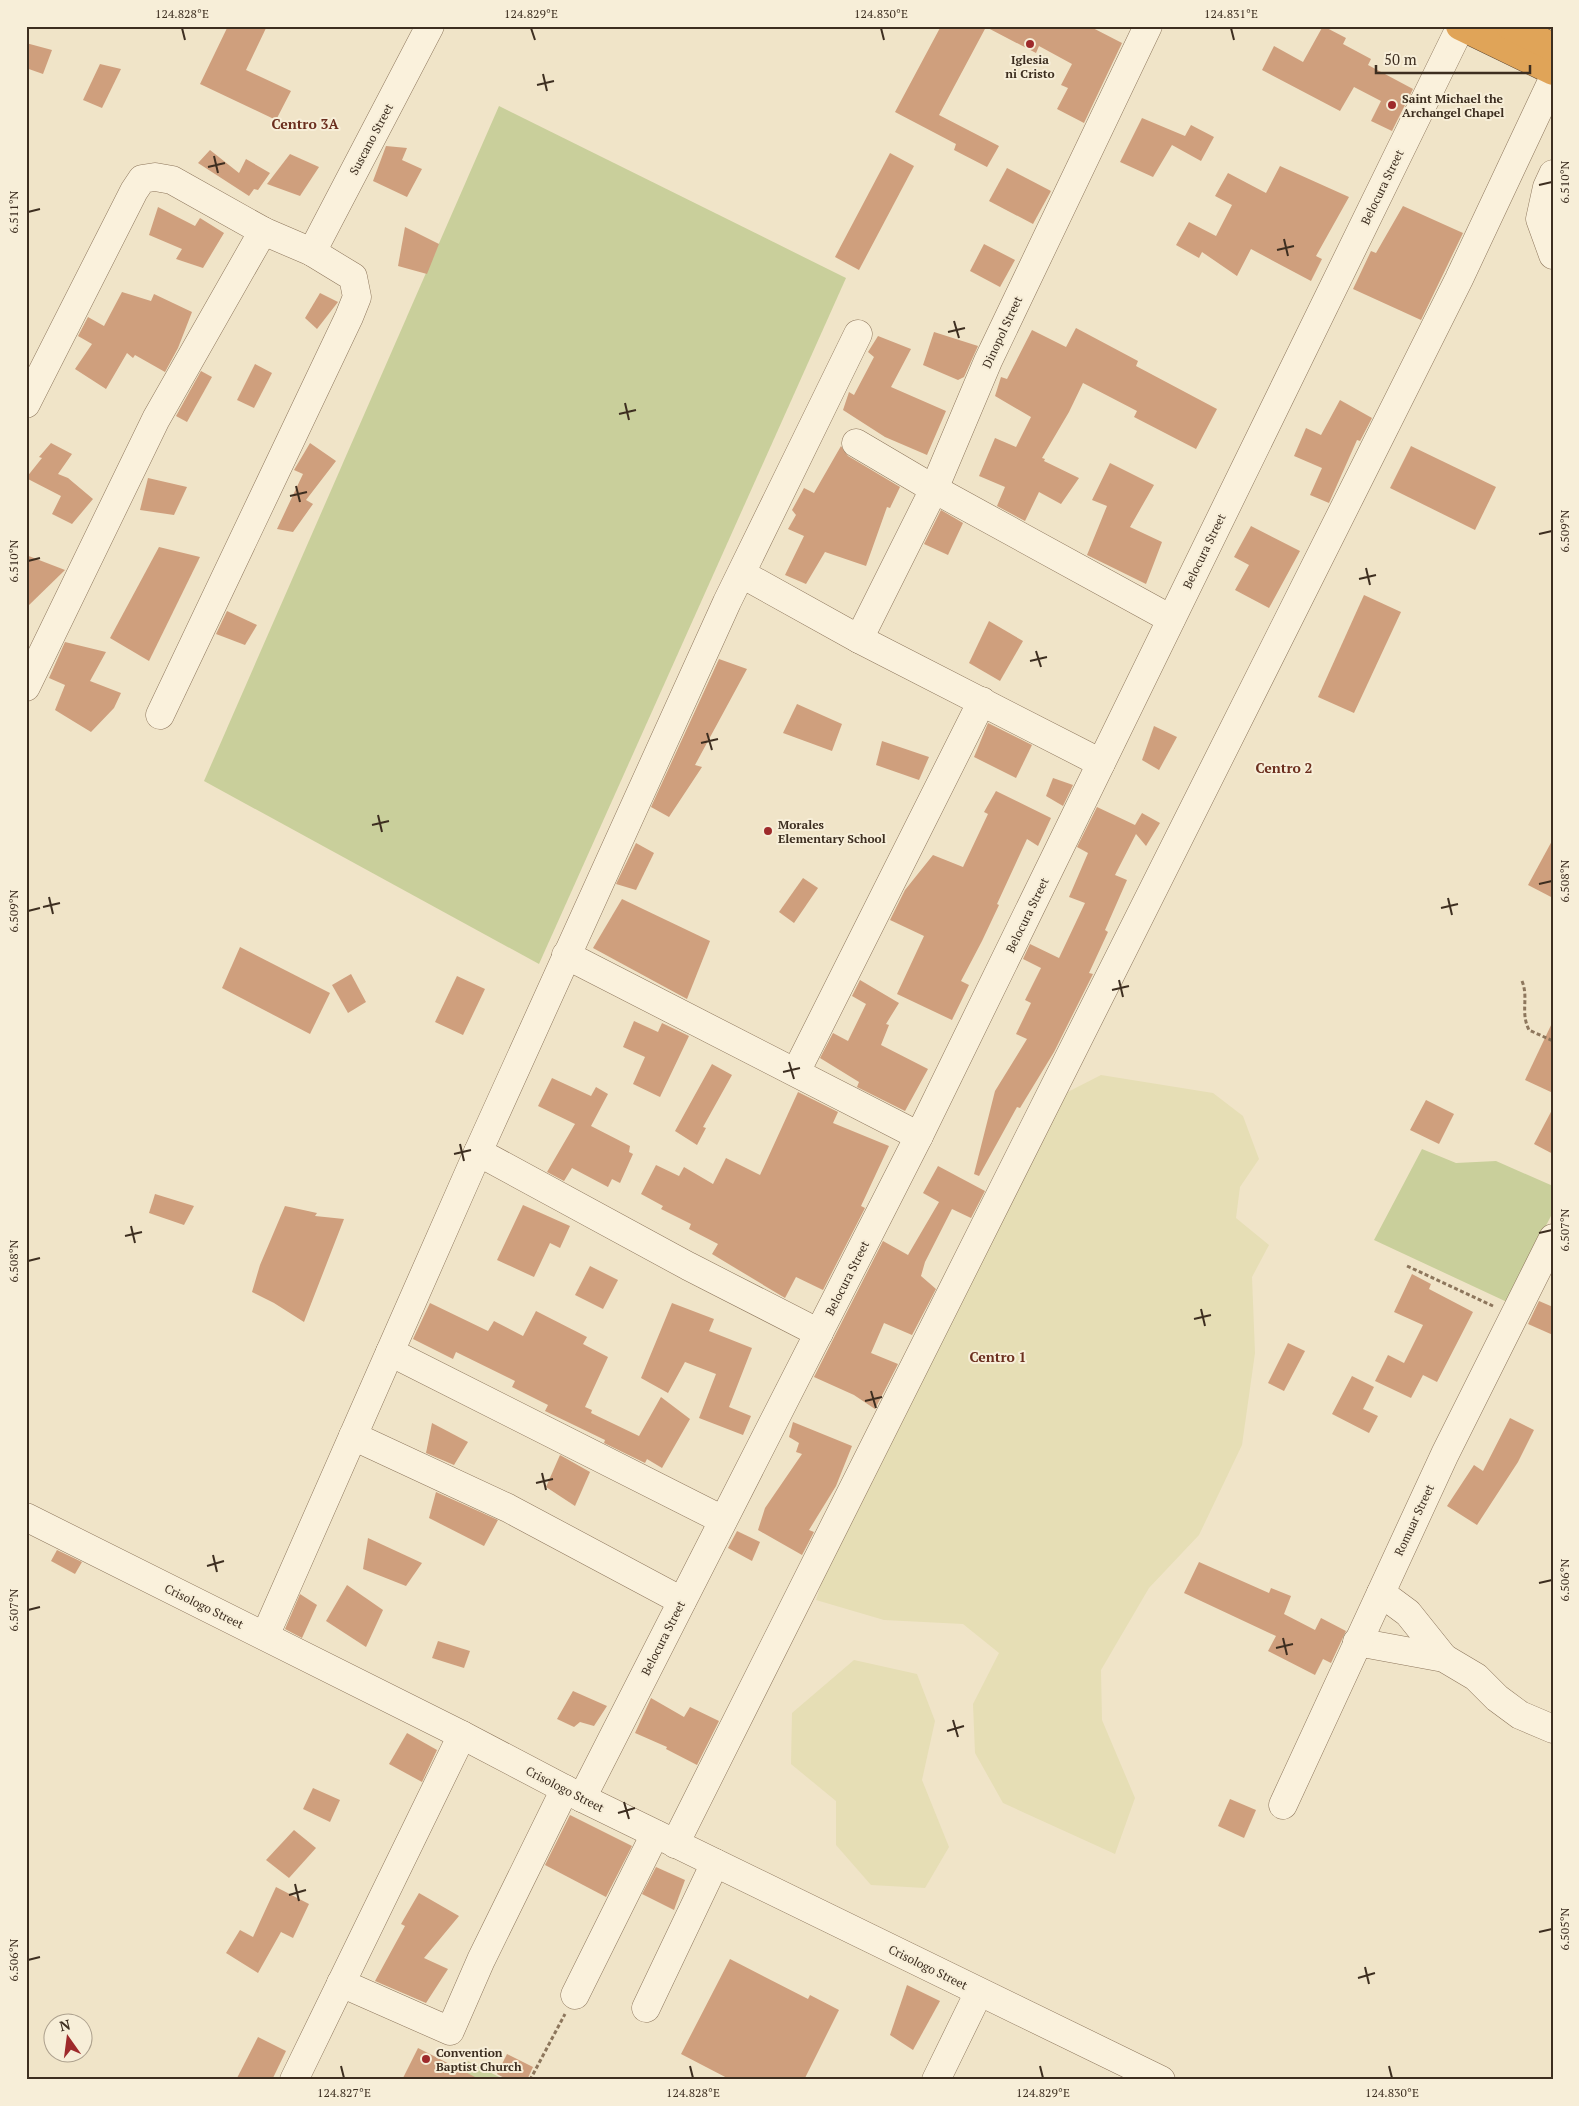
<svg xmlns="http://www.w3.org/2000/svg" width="1579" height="2106" font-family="'PT Serif',serif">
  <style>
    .farmland { fill: #e6deb5 }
    .green { fill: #c9cf9b }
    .building { fill: #cf9f7d }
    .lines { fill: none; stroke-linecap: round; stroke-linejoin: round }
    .minor-casing { stroke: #8d765c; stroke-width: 29 }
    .highway-casing { stroke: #5b4430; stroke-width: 29 }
    .path { stroke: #8d765c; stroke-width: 3; stroke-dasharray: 4 2.5; stroke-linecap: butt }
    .minor { stroke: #faf1dc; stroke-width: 28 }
    .highway { stroke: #e0a458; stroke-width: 28 }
    .ticks { fill: none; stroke: #3d2e20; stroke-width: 2 }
    .poi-dot { fill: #9e2a2b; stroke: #f7eed8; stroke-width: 2 }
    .labels { text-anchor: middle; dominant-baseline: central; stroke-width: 4; stroke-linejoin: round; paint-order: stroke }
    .poi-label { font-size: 12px; font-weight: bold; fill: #3d2e20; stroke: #f7eed8; text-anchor: start }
    .street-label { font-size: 12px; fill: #3d2e20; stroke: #f7eed8 }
    .neighbourhood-label { font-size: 14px; font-weight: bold; fill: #6b2e1e; stroke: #f7eed8 }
    .neatline { fill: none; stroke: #3d2e20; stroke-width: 2 }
    .ticks-label { font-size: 12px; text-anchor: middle; fill: #3d2e20 }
  </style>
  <rect width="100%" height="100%" fill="#f0e4c8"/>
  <!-- farmland -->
  <g class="farmland">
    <path d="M1101,1075L1213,1093L1243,1116L1259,1159L1240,1187L1236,1218L1269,1245L1252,1277L1255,1353L1242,1445L1199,1535L1149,1588L1101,1670L1102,1720L1135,1798L1115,1854L1003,1803L975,1753L973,1704L999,1653L963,1624L884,1620L816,1600L829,1559L1056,1098Z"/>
    <path d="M854,1660L917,1674L935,1721L922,1780L949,1847L925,1888L871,1885L836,1845V1801L791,1764L792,1713Z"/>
  </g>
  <!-- green -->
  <g class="green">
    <path d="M499,106L846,278L539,964L204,781Z"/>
    <path d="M1422,1149L1456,1163L1496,1161L1553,1186V1212L1507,1302L1374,1240Z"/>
    <path d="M468,2061L505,2080H459Z"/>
  </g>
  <!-- building -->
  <g class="building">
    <path d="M228,26H267L246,70L291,91L276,120L200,84Z"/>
    <path d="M941,26H1089L1122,43L1084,123L1057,109L1068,88L1061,85L1072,64L1039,46L1036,53L986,27L939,115L999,146L987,167L954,150L956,144L895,112Z"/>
    <path d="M1323,26L1346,38L1343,44L1371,59L1368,65L1413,89L1392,131L1371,121L1381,101L1354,87L1340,111L1262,70L1274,46L1303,62Z"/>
    <path d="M26,43L52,50L43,74L26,68Z"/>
    <path d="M100,64L121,69L102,108L83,100Z"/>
    <path d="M1142,118L1185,136L1191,125L1214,137L1201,161L1172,145L1153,177L1120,162Z"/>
    <path d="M386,146L407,148L402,160L422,169L407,197L373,181Z"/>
    <path d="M210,150L239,173L246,159L270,173L258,190L254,189L249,196L198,163Z"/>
    <path d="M890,153L914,166L859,270L835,257Z"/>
    <path d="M290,154L319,167L300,196L267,184Z"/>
    <path d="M1280,166L1349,197L1316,256L1322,259L1311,281L1251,249L1237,276L1202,252L1199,258L1176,245L1189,222L1216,236L1232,205L1215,196L1228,173L1266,193Z"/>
    <path d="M1007,168L1051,191L1033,224L989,201Z"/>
    <path d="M1403,206L1463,233L1421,320L1353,289L1371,251L1376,253Z"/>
    <path d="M158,207L195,226L200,218L224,233L203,268L176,259L182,249L149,235Z"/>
    <path d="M405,227L439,244L427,274L398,266Z"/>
    <path d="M984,244L1015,260L1000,287L970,271Z"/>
    <path d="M122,292L151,301L154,294L192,312L178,348L165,372L135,355L133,358L127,353L106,389L75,369L92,344L78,336L88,317L104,326Z"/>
    <path d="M320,293L338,302L317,329L305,318Z"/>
    <path d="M1076,328L1138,361L1136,366L1217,409L1196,449L1134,417L1137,411L1083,383L1069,412L1042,458L1045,459L1044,461L1079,478L1061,504L1039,492L1025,521L997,506L1005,487L979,476L995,438L1016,447L1031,417L995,396L1001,377L1007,379L1032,330L1066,347Z"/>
    <path d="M934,332L978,346L964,377L958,380L923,365Z"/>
    <path d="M878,336L911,349L891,387L946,411L927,455L885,437L843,410L849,392L854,395L874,357L868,352Z"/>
    <path d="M255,364L272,373L254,408L237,400Z"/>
    <path d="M201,371L212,377L187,422L176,416Z"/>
    <path d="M1340,400L1372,418L1360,441L1357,440L1329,503L1310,495L1322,468L1294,456L1306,428L1321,435Z"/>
    <path d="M51,443L72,454L58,474L68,478L93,499L72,524L52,514L61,496L26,478L42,458L39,457Z"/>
    <path d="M310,443L336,461L306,500L313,504L293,532L277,529L303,474L294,470Z"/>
    <path d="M841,446L848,456L900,487L890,508L887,507L866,566L825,552L806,584L785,575L804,536L788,529L796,515L792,510L804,488L814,493Z"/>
    <path d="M1411,446L1496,487L1475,530L1390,488Z"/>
    <path d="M1110,463L1154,485L1130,527L1162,542L1146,584L1087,555L1107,506L1092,500Z"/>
    <path d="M148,478L187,487L174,515L140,510Z"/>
    <path d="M941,510L963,523L948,555L924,544Z"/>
    <path d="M1251,526L1300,551L1269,608L1235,590L1249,565L1234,557Z"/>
    <path d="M159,547L200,557L149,661L110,638Z"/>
    <path d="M26,555L65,570L26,608Z"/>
    <path d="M1364,595L1401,612L1354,713L1318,697Z"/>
    <path d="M227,611L257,625L245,645L216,634Z"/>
    <path d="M989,621L1023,641L1000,681L969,663Z"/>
    <path d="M65,642L106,652L90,681L121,693L114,708L91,732L55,710L65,685L49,678Z"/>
    <path d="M719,659L747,669L695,765L702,767L669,817L651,807Z"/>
    <path d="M797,704L842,724L832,751L783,733Z"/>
    <path d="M988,723L1032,745L1016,778L974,757Z"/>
    <path d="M1154,726L1177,737L1159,770L1142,760Z"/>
    <path d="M882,741L929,757L919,780L876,765Z"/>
    <path d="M1053,778L1073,785L1063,806L1046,796Z"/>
    <path d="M996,791L1051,818L1038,846L1027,839L997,904L999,905L982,941L961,981L969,985L952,1020L897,994L924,936L890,920L905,890L933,855L963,867L988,814L984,812Z"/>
    <path d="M1097,807L1135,825L1142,813L1160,823L1146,846L1136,834L1115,875L1127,880L1105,930L1108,932L1089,973L1093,974L1054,1052L1020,1108L1017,1107L979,1176L974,1174L995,1091L1027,1039L1016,1034L1031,1003L1025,1000L1041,968L1023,959L1030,944L1059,958L1085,903L1069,897L1088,853L1077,847Z"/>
    <path d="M1553,839V898L1528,885Z"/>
    <path d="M636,843L654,853L636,890L616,884Z"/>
    <path d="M803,878L818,888L794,923L779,912Z"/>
    <path d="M622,899L710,941L687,999L593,948Z"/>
    <path d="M240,947L330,993L310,1034L222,988Z"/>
    <path d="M351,974L366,1002L348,1013L332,985Z"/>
    <path d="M457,976L485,989L463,1035L435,1022Z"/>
    <path d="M860,980L899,1003L886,1024L889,1025L881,1045L928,1069L905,1111L857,1087L859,1082L820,1058L833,1033L848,1041L866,1004L852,996Z"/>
    <path d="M634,1021L658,1032L662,1023L689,1036L660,1097L633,1084L645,1057L623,1047Z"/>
    <path d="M1553,1021V1093L1525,1080Z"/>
    <path d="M712,1064L732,1075L703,1127L706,1128L697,1145L675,1131Z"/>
    <path d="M552,1078L591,1096L596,1087L608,1094L591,1126L630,1146L629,1152L633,1154L620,1183L612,1179L608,1187L572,1168L564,1181L547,1172L575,1124L538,1106Z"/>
    <path d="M798,1092L838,1112L833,1123L889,1146L861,1206L865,1208L823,1290L796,1277L785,1298L712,1254L718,1244L689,1229L691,1224L661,1209L663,1206L641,1194L656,1165L679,1176L684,1167L713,1184L726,1158L760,1175Z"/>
    <path d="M1426,1100L1454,1114L1439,1144L1410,1130Z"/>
    <path d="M1553,1108V1154L1534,1144Z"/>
    <path d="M938,1166L985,1191L971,1218L952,1209L925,1262L921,1276L936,1289L912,1335L884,1323L871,1353L898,1364L875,1409L854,1395L814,1377L883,1241L908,1255L939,1202L923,1193Z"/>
    <path d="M155,1194L194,1206L184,1225L149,1213Z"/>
    <path d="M523,1205L570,1226L560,1248L550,1243L534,1277L497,1260Z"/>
    <path d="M285,1206L317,1213L315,1216L344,1219L304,1322L274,1303L252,1292L260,1265Z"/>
    <path d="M590,1266L618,1280L603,1309L575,1295Z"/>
    <path d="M1412,1274L1431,1284L1429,1289L1473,1312L1437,1382L1423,1375L1411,1398L1375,1381L1388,1355L1404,1363L1423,1325L1394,1312Z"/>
    <path d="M1539,1301L1553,1307V1335L1528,1324Z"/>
    <path d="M430,1303L488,1331L494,1321L523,1336L536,1311L587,1337L583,1344L608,1357L585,1407L592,1410L591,1413L639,1436L661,1397L690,1419L662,1468L647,1459L645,1463L604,1443L605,1440L545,1411L548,1405L512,1387L515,1381L456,1352L453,1359L413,1339Z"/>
    <path d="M672,1303L714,1319L709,1331L752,1348L729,1407L751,1416L743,1435L699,1418L716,1374L685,1362L668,1393L641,1378Z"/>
    <path d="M1288,1343L1305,1351L1284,1391L1268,1383Z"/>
    <path d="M1352,1376L1374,1387L1363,1409L1378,1416L1369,1433L1332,1414Z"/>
    <path d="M1510,1418L1534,1430L1518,1462L1477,1525L1447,1506L1474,1465L1483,1471Z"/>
    <path d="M793,1422L852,1446L836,1486L809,1530L814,1532L802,1555L758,1530L765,1508L802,1454L796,1452L799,1443L789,1437Z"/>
    <path d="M432,1423L468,1442L454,1465L426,1453Z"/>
    <path d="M560,1455L590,1472L575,1506L546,1487Z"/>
    <path d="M436,1492L498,1520L484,1546L429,1518Z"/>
    <path d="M737,1531L760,1542L752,1561L728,1548Z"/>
    <path d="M368,1538L422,1563L406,1586L363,1569Z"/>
    <path d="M57,1550L82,1562L75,1574L51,1561Z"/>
    <path d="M1199,1562L1269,1593L1271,1588L1291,1596L1284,1614L1315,1630L1321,1618L1346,1631L1331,1663L1323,1659L1315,1675L1268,1651L1276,1636L1184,1593Z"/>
    <path d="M347,1585L383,1610L366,1647L326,1621Z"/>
    <path d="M300,1594L317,1605L302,1638L285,1629Z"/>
    <path d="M438,1641L470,1651L464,1668L432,1658Z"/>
    <path d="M573,1691L607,1706L594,1726L580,1722L574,1727L557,1719Z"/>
    <path d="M651,1698L684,1717L690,1707L719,1721L697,1765L666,1749L667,1747L635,1733Z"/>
    <path d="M407,1733L437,1750L422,1782L389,1764Z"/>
    <path d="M313,1788L340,1800L330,1822L303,1809Z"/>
    <path d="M1230,1799L1256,1810L1244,1838L1218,1826Z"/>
    <path d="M570,1815L632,1846L606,1897L545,1865Z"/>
    <path d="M294,1830L316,1848L289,1878L266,1860Z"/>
    <path d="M656,1867L685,1880L674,1910L642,1894Z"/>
    <path d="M276,1887L309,1904L293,1938L281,1932L258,1973L226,1953L240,1930L253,1937Z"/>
    <path d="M419,1893L459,1916L424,1958L448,1969L426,2003L375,1981L405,1926L401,1924Z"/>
    <path d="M730,1959L808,1999L810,1995L839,2010L804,2080H731L681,2054Z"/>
    <path d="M907,1985L940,2001L913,2050L890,2035Z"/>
    <path d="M258,2037L286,2051L272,2080H236Z"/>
    <path d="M418,2048L481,2080H402Z"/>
    <path d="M507,2054L533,2067L527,2080H508L497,2074Z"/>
  </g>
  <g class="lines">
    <defs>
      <g id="minor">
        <path d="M1553,174L1547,187L1540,219L1553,255"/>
        <path d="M312,252L430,26"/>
        <path d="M26,404L134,191L142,179L155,177L172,180L263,231L312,252L353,277L357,297L349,317L160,715"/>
        <path d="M856,443L934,489L1171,619"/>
        <path d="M742,574L859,639L1101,763"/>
        <path d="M859,639L934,489L988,361L1148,26"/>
        <path d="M26,687L156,419L263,231"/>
        <path d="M566,955L919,1136"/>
        <path d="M796,1072L982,701"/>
        <path d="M478,1152L688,1266L819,1333"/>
        <path d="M390,1352L723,1520"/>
        <path d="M353,1436L508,1508L682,1601"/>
        <path d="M26,1517L462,1735L582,1798L1161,2080"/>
        <path d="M1381,1593L1408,1613L1444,1658"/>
        <path d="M265,1636L478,1152L727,602L858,334"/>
        <path d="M1357,1642L1444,1658L1476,1677L1497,1698L1520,1715L1553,1729"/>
        <path d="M582,1798L919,1136L1461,26"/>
        <path d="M1283,1805L1445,1454L1553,1238"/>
        <path d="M675,1844L1459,279L1553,79"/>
        <path d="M341,1983L450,2031L481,1960L565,1789"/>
        <path d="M575,1995L655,1834"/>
        <path d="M646,2008L715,1863"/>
        <path d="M294,2080L462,1735"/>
        <path d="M936,2080L979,1992"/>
      </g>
      <g id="highway">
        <path d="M1460,26L1553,71"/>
        <path d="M1510,26L1553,47"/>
      </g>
    </defs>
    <!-- minor casing -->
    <use href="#minor" class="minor-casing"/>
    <!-- highway casing -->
    <use href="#highway" class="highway-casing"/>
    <!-- path -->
    <g class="path">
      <path d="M1522,981C1529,998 1520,1012 1529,1030L1553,1041"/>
      <path d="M1407,1266L1493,1306"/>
      <path d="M530,2080L565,2014"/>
    </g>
    <!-- minor -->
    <use href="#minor" class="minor"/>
    <!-- highway -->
    <use href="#highway" class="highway"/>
  </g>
  <!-- ticks -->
  <path class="ticks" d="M182,28L185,40M531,28L535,40M881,28L884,40M1231,28L1234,40M543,74L547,91M537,85L554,81M214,156L218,173M208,167L225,163M1539,185L1552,182M28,212L40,209M1284,239L1288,256M1277,250L1294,246M954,321L959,338M948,332L965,328M625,403L629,420M619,414L636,410M296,486L300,502M290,496L307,492M1539,534L1552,531M28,561L40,558M1366,568L1370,585M1359,579L1376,575M1036,651L1041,667M1030,661L1047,657M707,733L712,750M701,743L718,739M378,815L382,832M372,825L389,821M1539,884L1552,881M49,897L53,914M1448,898L1452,915M43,907L60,903M1441,908L1458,904M28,911L40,908M1119,980L1123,997M1112,990L1129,986M789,1062L794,1079M783,1072L800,1068M460,1144L464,1161M454,1154L471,1150M131,1226L135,1243M1539,1233L1552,1230M125,1236L142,1232M28,1261L40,1258M1201,1309L1205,1326M1194,1319L1211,1315M871,1391L876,1408M865,1401L882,1397M542,1473L546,1490M536,1483L553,1479M213,1555L217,1572M207,1566L224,1561M1539,1583L1552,1580M28,1610L40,1607M1283,1638L1287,1655M1276,1648L1293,1644M953,1720L958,1737M947,1731L964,1726M624,1802L629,1819M618,1813L635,1808M295,1884L299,1901M289,1895L306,1890M1539,1932L1552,1929M28,1960L40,1957M1365,1967L1369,1984M1358,1978L1375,1973M341,2066L344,2078M690,2066L693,2078M1040,2066L1043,2078M1389,2066L1392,2078"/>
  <!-- markers -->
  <g class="poi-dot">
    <circle cx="1030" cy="44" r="5"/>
    <circle cx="1392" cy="105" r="5"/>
    <circle cx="768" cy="831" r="5"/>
    <circle cx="426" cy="2059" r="5"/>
  </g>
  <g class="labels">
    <!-- poi labels -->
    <g class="poi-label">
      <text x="1030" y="59" text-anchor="middle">Iglesia<tspan x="1030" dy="14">ni Cristo</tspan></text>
      <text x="1402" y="98">Saint Michael the<tspan x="1402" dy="14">Archangel Chapel</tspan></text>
      <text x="778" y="824">Morales<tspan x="778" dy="14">Elementary School</tspan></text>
      <text x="436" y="2052">Convention<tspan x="436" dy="14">Baptist Church</tspan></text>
    </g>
    <!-- street labels -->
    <g class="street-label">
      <text transform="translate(371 139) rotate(-62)">Suscano Street</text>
      <text transform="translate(1382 187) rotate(-64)">Belocura Street</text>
      <text transform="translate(1002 332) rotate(-65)">Dinopol Street</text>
      <text transform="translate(1204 551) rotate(-64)">Belocura Street</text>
      <text transform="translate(1027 915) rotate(-64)">Belocura Street</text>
      <text transform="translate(847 1278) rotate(-63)">Belocura Street</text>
      <text transform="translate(1414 1520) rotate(-65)">Romuar Street</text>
      <text transform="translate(204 1606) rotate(26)">Crisologo Street</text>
      <text transform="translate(663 1638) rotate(-63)">Belocura Street</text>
      <text transform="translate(565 1789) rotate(27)">Crisologo Street</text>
      <text transform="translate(928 1967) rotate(26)">Crisologo Street</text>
    </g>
    <!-- neighbourhood labels -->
    <g class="neighbourhood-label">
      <text x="305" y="123">Centro 3A</text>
      <text x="1284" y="767">Centro 2</text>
      <text x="998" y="1356">Centro 1</text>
    </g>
  </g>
  <!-- border -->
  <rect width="1579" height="2106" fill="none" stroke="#f7eed8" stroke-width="55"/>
  <!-- north arrow -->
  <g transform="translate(68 2038) rotate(346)"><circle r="24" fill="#f7eed8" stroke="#ada18e"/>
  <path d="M0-4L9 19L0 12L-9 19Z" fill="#9e2a2b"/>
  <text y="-8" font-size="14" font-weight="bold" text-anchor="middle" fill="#3d2e20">N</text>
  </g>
  <!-- scale -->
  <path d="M1376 65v8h154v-8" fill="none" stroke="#3d2e20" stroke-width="2.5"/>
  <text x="1384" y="65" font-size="15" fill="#3d2e20" stroke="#f7eed8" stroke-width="4" paint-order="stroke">50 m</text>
  <rect x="28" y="28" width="1524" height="2050" class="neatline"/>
  <g class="ticks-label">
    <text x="182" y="18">124.828°E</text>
    <text x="531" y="18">124.829°E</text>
    <text x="881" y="18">124.830°E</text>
    <text x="1231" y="18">124.831°E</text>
    <text transform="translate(1565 182) rotate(-90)" y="4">6.510°N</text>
    <text transform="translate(14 212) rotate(-90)" y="4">6.511°N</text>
    <text transform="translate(1565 531) rotate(-90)" y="4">6.509°N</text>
    <text transform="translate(14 561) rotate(-90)" y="4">6.510°N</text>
    <text transform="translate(1565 881) rotate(-90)" y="4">6.508°N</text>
    <text transform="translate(14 911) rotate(-90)" y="4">6.509°N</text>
    <text transform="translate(1565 1230) rotate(-90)" y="4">6.507°N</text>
    <text transform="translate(14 1261) rotate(-90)" y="4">6.508°N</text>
    <text transform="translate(1565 1580) rotate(-90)" y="4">6.506°N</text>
    <text transform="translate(14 1610) rotate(-90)" y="4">6.507°N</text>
    <text transform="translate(1565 1929) rotate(-90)" y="4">6.505°N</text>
    <text transform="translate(14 1960) rotate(-90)" y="4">6.506°N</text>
    <text x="344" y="2097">124.827°E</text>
    <text x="693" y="2097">124.828°E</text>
    <text x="1043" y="2097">124.829°E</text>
    <text x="1392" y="2097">124.830°E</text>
  </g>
</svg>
